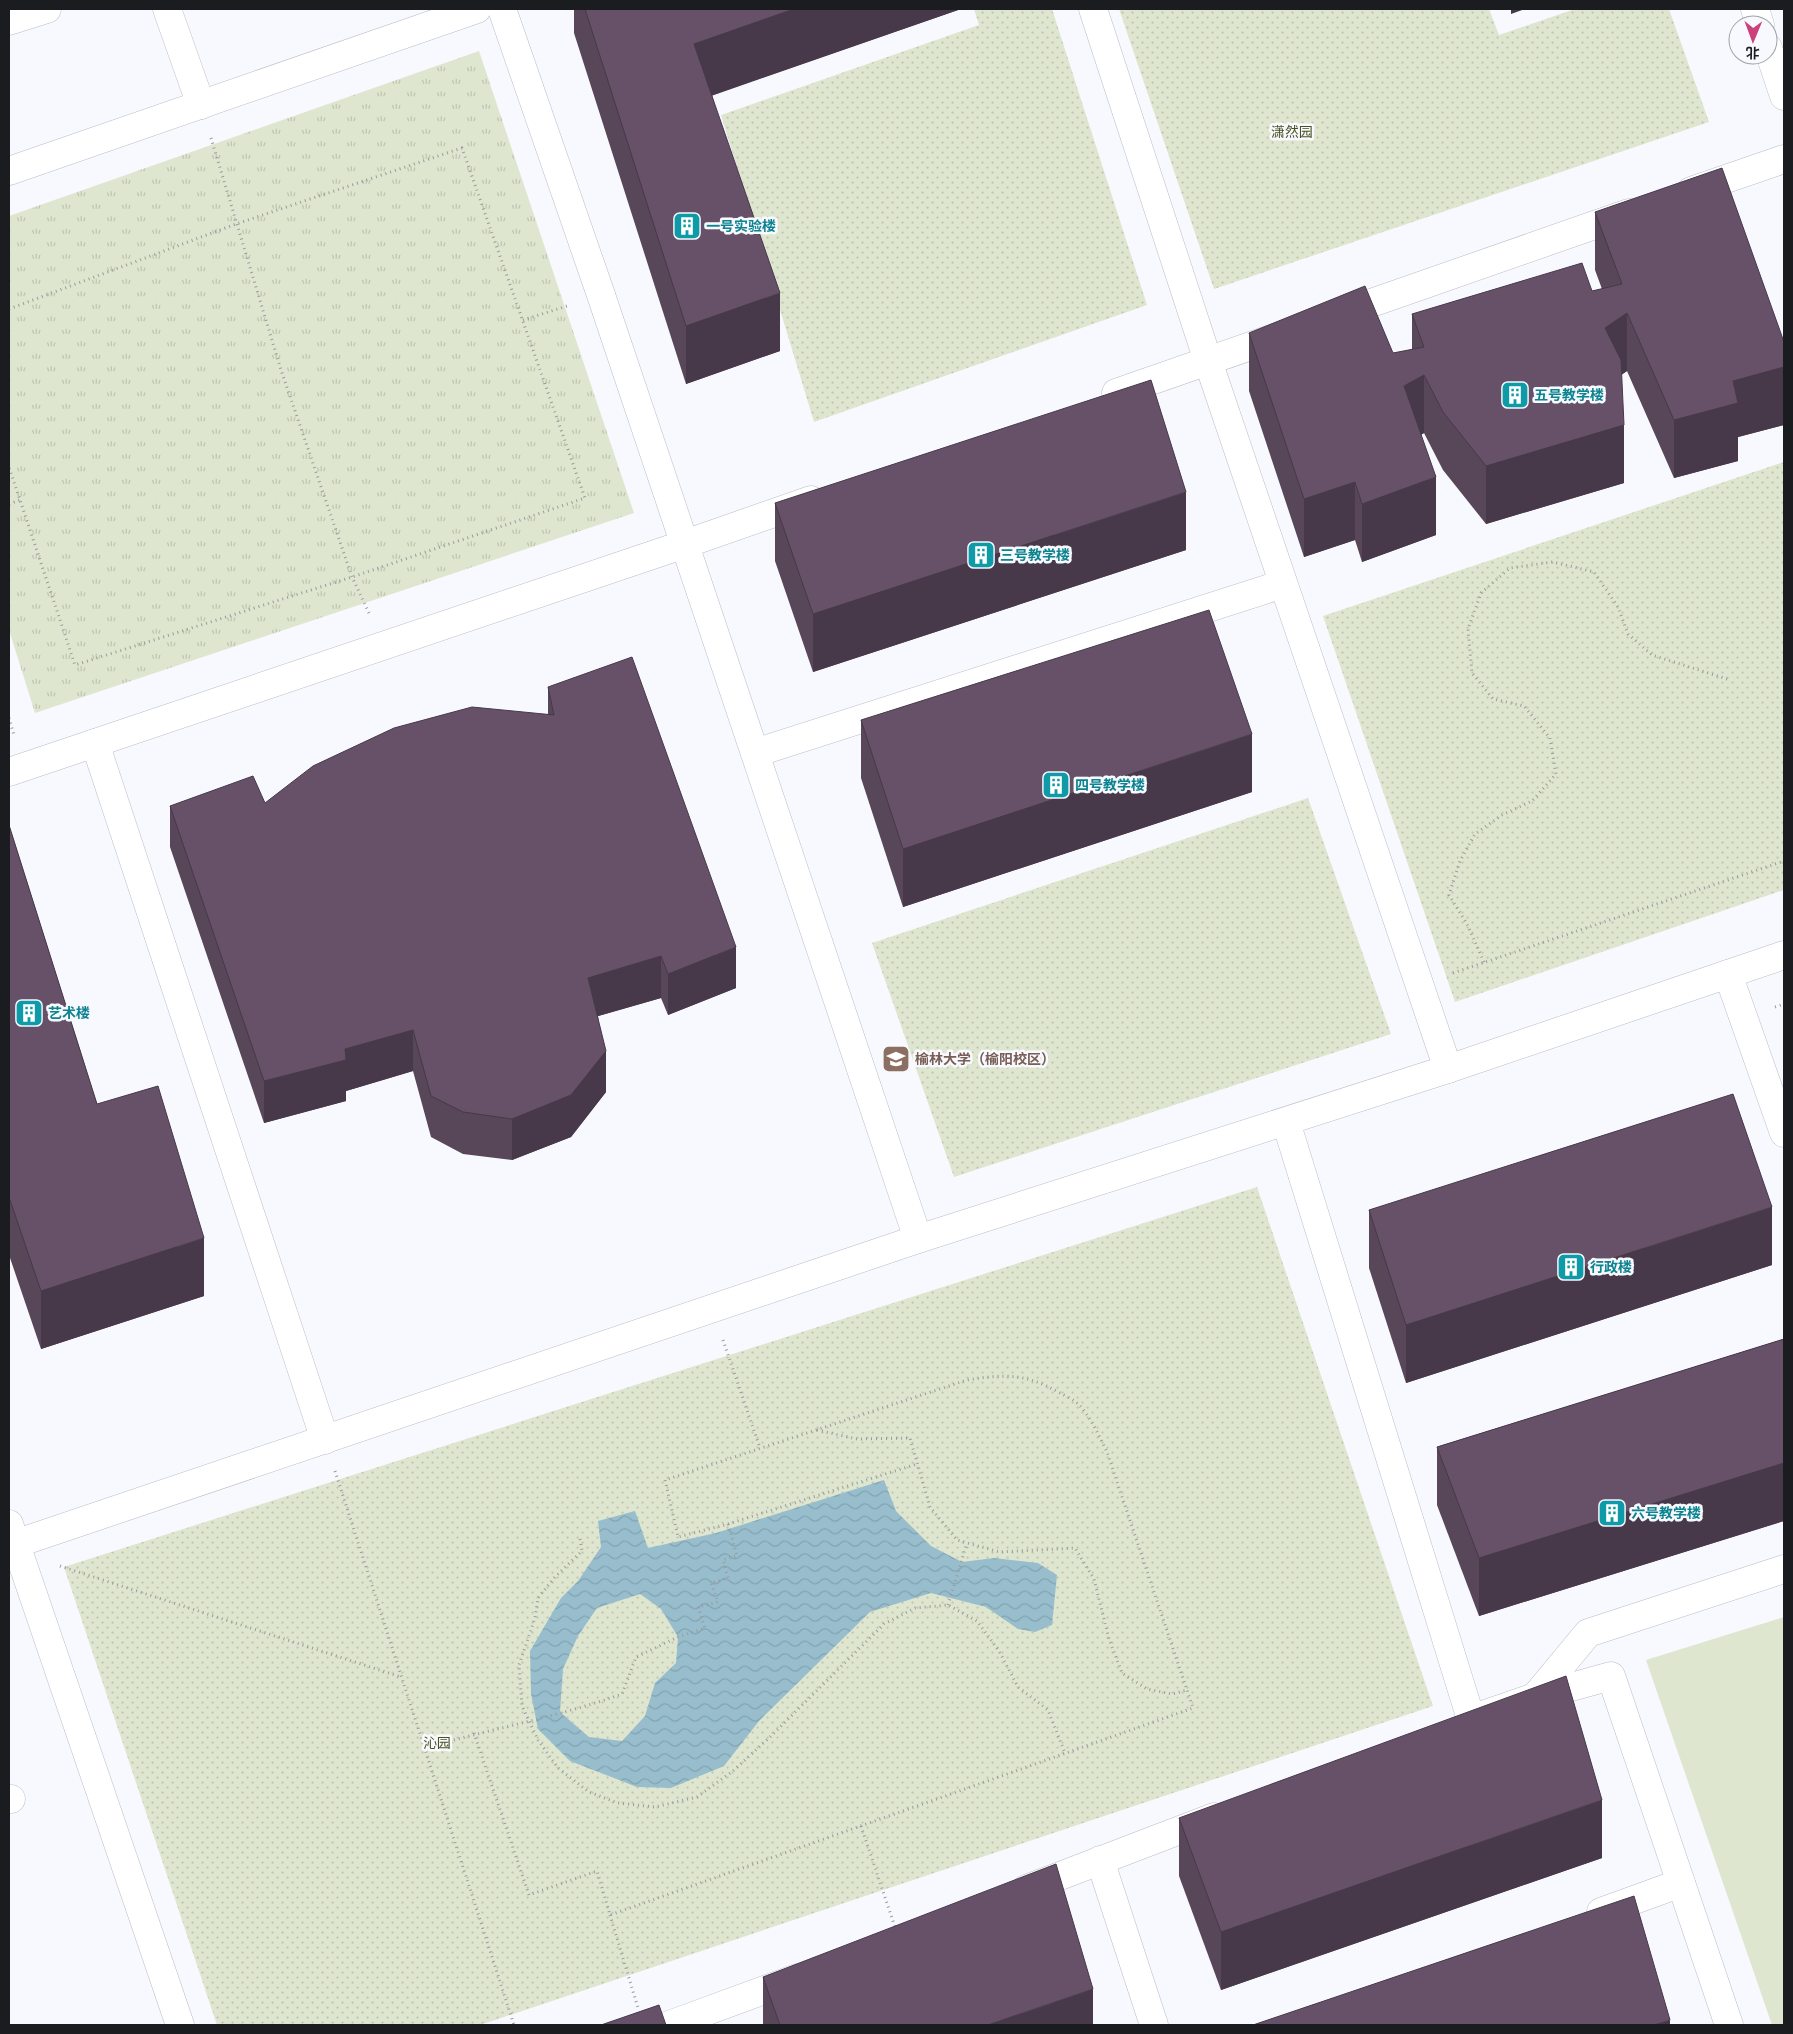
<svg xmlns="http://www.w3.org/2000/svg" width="1793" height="2034" font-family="Rubik,'Noto Sans SC',sans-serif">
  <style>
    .grass { fill: url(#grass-tufts) }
    .park { fill: url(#park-dots) }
    .garden { fill: #dfe6cf }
    .water { fill: url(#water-waves); fill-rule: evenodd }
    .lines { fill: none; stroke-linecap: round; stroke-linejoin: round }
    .minor-casing { stroke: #babdc9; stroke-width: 29 }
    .path { stroke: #999a9f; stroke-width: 3; stroke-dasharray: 1 4; stroke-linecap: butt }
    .minor { stroke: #fff; stroke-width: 28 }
    .wall { fill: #584659 }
    .shaded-wall { fill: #473949 }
    .building { fill: #665168; stroke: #473949 }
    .labels { text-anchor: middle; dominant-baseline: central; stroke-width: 5; stroke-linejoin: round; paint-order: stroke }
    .park-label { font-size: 14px; fill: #46521e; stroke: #f7f9fe }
    .culture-label { font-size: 14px; font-weight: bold; fill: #0d838f; stroke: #f7f9fe; text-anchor: start }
    .education-label { font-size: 14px; font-weight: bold; fill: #785e54; stroke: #f7f9fe; text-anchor: start }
  </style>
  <defs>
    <pattern id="grass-tufts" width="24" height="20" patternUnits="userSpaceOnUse" patternTransform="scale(1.25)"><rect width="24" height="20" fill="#dfe6cf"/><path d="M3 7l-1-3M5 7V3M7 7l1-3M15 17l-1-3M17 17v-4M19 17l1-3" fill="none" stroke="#bfc5b1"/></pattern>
    <pattern id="park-dots" width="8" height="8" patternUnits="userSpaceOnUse" patternTransform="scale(1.25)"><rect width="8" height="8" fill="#dfe6cf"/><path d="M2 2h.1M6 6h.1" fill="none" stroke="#bfc5b1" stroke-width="1.8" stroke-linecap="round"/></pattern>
    <pattern id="water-waves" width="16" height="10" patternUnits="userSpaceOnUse" patternTransform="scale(1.25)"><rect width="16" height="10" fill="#98becd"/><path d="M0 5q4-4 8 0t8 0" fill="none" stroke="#82a3b0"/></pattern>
  </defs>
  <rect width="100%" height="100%" fill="#f7f9fe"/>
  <!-- grass -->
  <path class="grass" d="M479,51L634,513L35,713L9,630V216Z"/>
  <!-- park -->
  <g class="park">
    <path d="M974,9H1052L1147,305L814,422L721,115L979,25Z"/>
    <path d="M1119,9H1489L1499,35L1575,9H1669L1709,122L1214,289Z"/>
    <path d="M1784,462V890L1455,1002L1323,616Z"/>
    <path d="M1308,798L1391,1034L954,1177L872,943Z"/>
    <path d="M1257,1187L1433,1706L480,2025H217L64,1567Z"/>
  </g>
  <!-- garden -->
  <path class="garden" d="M1784,1617V2025H1772L1646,1660Z"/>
  <!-- water -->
  <path class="water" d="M884,1480L896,1511L931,1546L962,1562L994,1558L1038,1563L1057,1575L1052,1625L1035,1632L1018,1629L986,1607L931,1593L870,1612L759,1721L724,1766L671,1788L637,1787L570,1761L538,1729L531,1694L530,1651L561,1598L578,1581L601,1547L598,1521L635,1511L648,1548L716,1533ZM640,1594L661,1609L678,1637L676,1663L655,1683L645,1716L622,1741L589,1737L560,1712L563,1669L578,1636L597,1608Z"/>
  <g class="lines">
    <defs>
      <g id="minor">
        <path d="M167,9L201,105"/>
        <path d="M502,9L601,295L918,1239"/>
        <path d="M1093,9L1208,361L1448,1069"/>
        <path d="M1755,9L1760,25"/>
        <path d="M9,21L47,9"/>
        <path d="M1768,48L1784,96"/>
        <path d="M9,171L477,9"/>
        <path d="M1691,191L1784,159"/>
        <path d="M1337,315L1629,213"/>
        <path d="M1116,393L1285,334"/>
        <path d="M95,743L325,1440"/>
        <path d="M755,753L1283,584"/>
        <path d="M9,772L685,544L811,500"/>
        <path d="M1728,974L1784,1133"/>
        <path d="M1286,1122L1471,1719L1535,1697L1611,1676L1729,2025"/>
        <path d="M9,1524L180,2025"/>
        <path d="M9,1546L918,1239L1448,1069L1784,955"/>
        <path d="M1535,1697L1588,1633L1784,1569"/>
        <path d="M9,1799H11"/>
        <path d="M1100,1860L1154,2025"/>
        <path d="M1026,1889L1214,1817"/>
        <path d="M1601,1912L1681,1883"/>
        <path d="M669,2025L797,1978"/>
      </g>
    </defs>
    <!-- minor casing -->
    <use href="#minor" class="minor-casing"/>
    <!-- path -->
    <g class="path">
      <path d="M211,138L281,370L352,577L369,613"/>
      <path d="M9,309L236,224L462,148L585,498L352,577L75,665L9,467"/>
      <path d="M523,320L567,306"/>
      <path d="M9,504L20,500"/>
      <path d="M9,718L14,735"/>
      <path d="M1484,962L1467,924L1449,895L1460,861L1475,834L1502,815L1532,801L1556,774L1550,738L1524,706L1493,699L1472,673L1468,629L1481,593L1510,568L1553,562L1594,572L1618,607L1628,634L1652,655L1730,680"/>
      <path d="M1453,973L1784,861"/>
      <path d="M1775,1007L1784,1004"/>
      <path d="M723,1340L760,1448"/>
      <path d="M817,1430L857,1439L910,1438L930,1507L957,1540L999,1552L1075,1548L1094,1579L1109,1639L1122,1673L1147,1689L1172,1694L1187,1690"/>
      <path d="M335,1471L514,2025"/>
      <path d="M580,1539L582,1551L555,1577L538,1598L535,1618L519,1665L522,1706L538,1740L558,1768L589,1792L618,1803L655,1807L697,1797L733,1771L769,1738L884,1624L915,1608L948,1605L977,1621L999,1651L1018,1687L1048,1710L1065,1753"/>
      <path d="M60,1566L401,1677"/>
      <path d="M948,1605L967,1543"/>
      <path d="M474,1733L529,1895L597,1871L610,1915L1193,1708L1107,1452C1099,1436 1090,1415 1077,1403C1073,1399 1065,1396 1060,1393C1025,1373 1005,1374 967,1380L665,1480L678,1537L728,1524L917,1464"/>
      <path d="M425,1748C490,1729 558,1717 622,1694L636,1657L678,1637L705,1628L698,1607L718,1602L711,1583L728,1578L723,1560L737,1556L728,1524"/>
      <path d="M861,1826L896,1930"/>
      <path d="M610,1915L638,2008"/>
    </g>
    <!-- minor -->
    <use href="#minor" class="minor"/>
  </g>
  <!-- wall -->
  <g class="wall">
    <path d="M574,9H961L712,95L780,351L686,384L574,33Z"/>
    <path d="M1595,212L1784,342V425L1738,437V461L1674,478L1627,371L1621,375L1624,483L1486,524L1443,470L1424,433L1421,435L1436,535L1362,562L1355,540L1304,557L1249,391V333L1393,353L1412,350V314L1592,291L1602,289L1595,270Z"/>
    <path d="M775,503L1186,550L813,672L775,561Z"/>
    <path d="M548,687L736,988L668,1015L661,998L598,1016L606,1092L571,1137L512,1160L463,1154L431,1137L413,1071L346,1091V1101L264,1123L170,847V806L265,803L548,714Z"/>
    <path d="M861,720L1252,792L903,907L861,778Z"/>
    <path d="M9,825L97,1104L204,1296L41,1349L9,1255Z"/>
    <path d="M1369,1210L1772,1265L1406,1383L1369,1268Z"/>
    <path d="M1784,1339V1521L1479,1616L1437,1505V1447Z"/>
    <path d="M1179,1818L1602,1858L1221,1990L1179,1876Z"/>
    <path d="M763,1977L1093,2025H763Z"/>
  </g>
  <!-- shaded-wall -->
  <g class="shaded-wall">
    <path d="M794,9H961L694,102V44Z"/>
    <path d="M1511,9H1525L1511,14Z"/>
    <path d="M780,293V351L686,384V326Z"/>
    <path d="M1627,313V371L1605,386V328Z"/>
    <path d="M1784,367V425L1738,437V461L1674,478V420L1733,381Z"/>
    <path d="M1424,375V433L1404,444V386Z"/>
    <path d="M1624,425V483L1486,524V466Z"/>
    <path d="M1436,477V535L1362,562V504Z"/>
    <path d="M1355,482V540L1304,557V499Z"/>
    <path d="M1186,492V550L813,672V614Z"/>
    <path d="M1252,734V792L903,907V849Z"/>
    <path d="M736,947V988L668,1015V974Z"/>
    <path d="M661,956V998L588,1019V978Z"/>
    <path d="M413,1030V1071L346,1091V1101L264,1123V1081L345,1049Z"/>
    <path d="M606,1051V1092L571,1137L512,1160V1119Z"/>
    <path d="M1772,1207V1265L1406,1383V1325Z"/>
    <path d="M204,1238V1296L41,1349V1291Z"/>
    <path d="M1784,1463V1521L1479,1616V1558Z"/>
    <path d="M1602,1800V1858L1221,1990V1932Z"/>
    <path d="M1093,1989V2025H988Z"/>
    <path d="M1670,2020V2025H1654Z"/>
  </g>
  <!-- building -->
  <g class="building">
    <path d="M585,9H794L694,44L780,293L686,326Z"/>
    <path d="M1722,168L1784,342V367L1733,381L1738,403L1674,420L1627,313L1605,328L1621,360L1624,425L1486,466L1443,412L1424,375L1404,386L1436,477L1362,504L1355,482L1304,499L1249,333L1365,286L1393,353L1424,347L1412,314L1582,263L1592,291L1622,284L1595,212Z"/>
    <path d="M1151,380L1186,492L813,614L775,503Z"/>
    <path d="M1209,610L1252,734L903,849L861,720Z"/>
    <path d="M632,657L736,947L668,974L661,956L588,978L606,1051L571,1095L512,1119L463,1112L431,1096L413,1030L345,1049L346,1060L264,1081L170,806L253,776L265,803L313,766L394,728L472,707L554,715L548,687Z"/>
    <path d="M9,825L97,1104L158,1086L204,1238L41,1291L9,1197Z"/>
    <path d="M1733,1094L1772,1207L1406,1325L1369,1210Z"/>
    <path d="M1784,1339V1463L1479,1558L1437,1447Z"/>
    <path d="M1566,1676L1602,1800L1221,1932L1179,1818Z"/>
    <path d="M1056,1864L1093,1989L988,2025H780L763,1977Z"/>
    <path d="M1634,1896L1670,2020L1654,2025H1253Z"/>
    <path d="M659,2005L666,2025H601Z"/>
  </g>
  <!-- icons -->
  <defs>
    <symbol id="building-square" viewBox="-11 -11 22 22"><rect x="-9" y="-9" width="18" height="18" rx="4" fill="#0f9aa8" stroke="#f7f9fe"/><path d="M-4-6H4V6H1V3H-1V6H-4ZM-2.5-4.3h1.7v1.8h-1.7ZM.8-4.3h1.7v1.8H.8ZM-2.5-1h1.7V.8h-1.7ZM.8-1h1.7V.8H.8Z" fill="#fff"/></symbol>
    <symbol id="university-square" viewBox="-11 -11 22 22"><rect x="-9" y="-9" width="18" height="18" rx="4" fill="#8d6e63" stroke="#f7f9fe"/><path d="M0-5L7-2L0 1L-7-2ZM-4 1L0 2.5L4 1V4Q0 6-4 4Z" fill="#fff"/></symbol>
  </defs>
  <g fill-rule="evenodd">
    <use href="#building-square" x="671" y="210" width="32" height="32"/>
    <use href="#building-square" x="1499" y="379" width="32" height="32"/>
    <use href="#building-square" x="965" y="539" width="32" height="32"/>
    <use href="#building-square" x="1040" y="769" width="32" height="32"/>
    <use href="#building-square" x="13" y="997" width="32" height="32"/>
    <use href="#university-square" x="880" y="1043" width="32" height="32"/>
    <use href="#building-square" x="1555" y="1251" width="32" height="32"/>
    <use href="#building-square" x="1596" y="1497" width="32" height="32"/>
  </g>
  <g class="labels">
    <!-- park labels -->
    <g class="park-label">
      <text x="1292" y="132">潇然园</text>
      <text x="437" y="1743">沁园</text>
    </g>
    <!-- culture labels -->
    <g class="culture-label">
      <text x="706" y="226">一号实验楼</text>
      <text x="1534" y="395">五号教学楼</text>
      <text x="1000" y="555">三号教学楼</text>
      <text x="1075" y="785">四号教学楼</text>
      <text x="48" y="1013">艺术楼</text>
      <text x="1590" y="1267">行政楼</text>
      <text x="1631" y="1513">六号教学楼</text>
    </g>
    <!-- education labels -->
    <g class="education-label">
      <text x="915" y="1059">榆林大学（榆阳校区）</text>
    </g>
  </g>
  <!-- border -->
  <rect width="1793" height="2034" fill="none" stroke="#1b1c20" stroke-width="20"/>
  <!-- north arrow -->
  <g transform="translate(1753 40) rotate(181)"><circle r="24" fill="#f7f9fe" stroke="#9fa1a5"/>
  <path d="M0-4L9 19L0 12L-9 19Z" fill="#cb427a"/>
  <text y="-8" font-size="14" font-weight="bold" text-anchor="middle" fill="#1b1c20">北</text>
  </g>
</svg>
